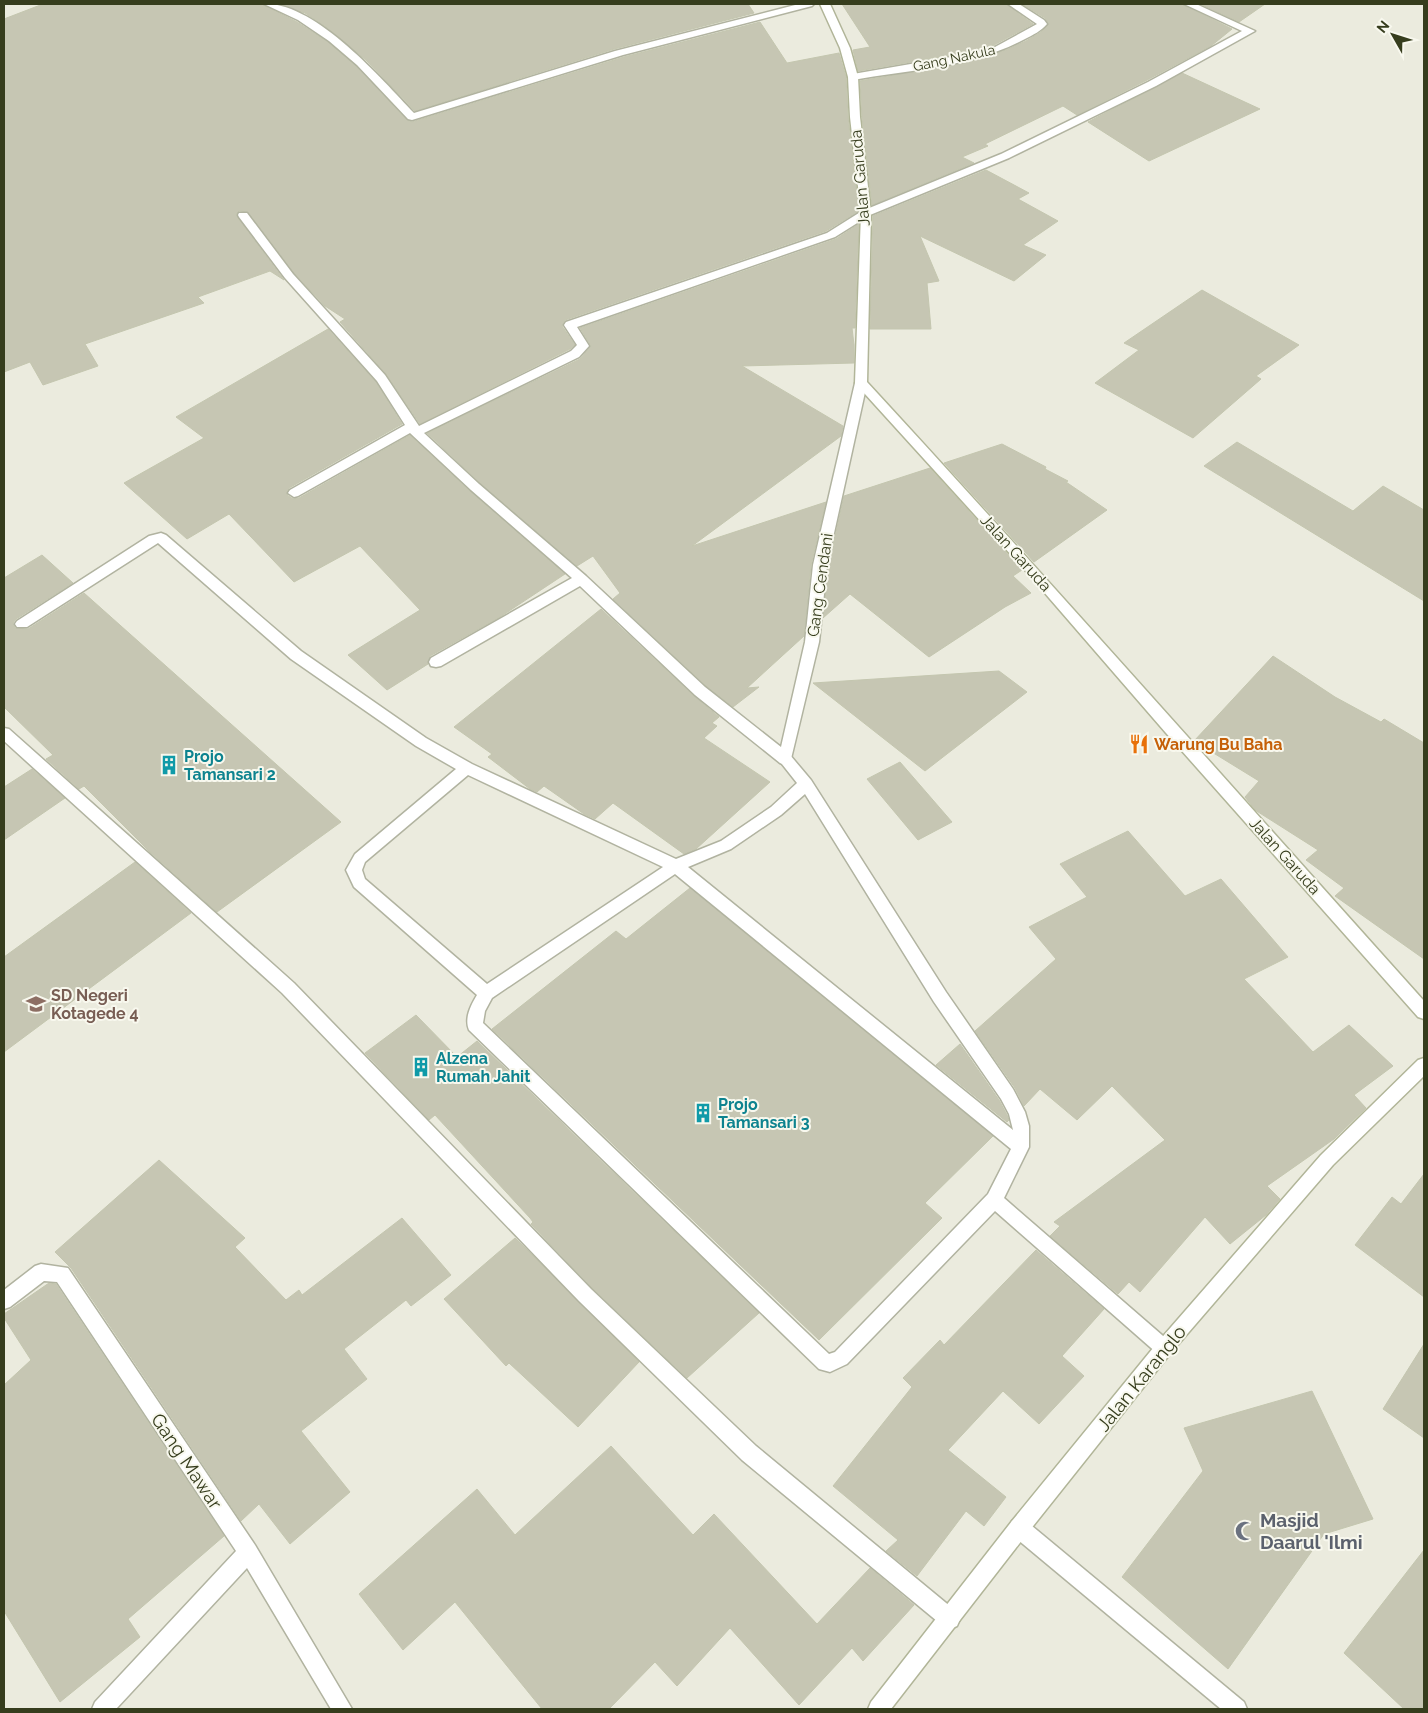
<svg xmlns="http://www.w3.org/2000/svg" width="1428" height="1713" font-family="Raleway,sans-serif">
  <style>
    .building { fill: #c6c6b3; stroke: #c4c6af }
    .lines { fill: none; stroke-linecap: round; stroke-linejoin: round }
    .lane-casing { stroke: #b1b3a0; stroke-width: 3 }
    .street-casing { stroke: #b1b3a0; stroke-width: 3 }
    .secondary-casing { stroke: #b1b598; stroke-width: 3 }
    .lane { fill: #fff; fill-rule: evenodd }
    .street { fill: #fff; fill-rule: evenodd }
    .secondary { fill: #fff; fill-rule: evenodd }
    .labels { text-anchor: middle; dominant-baseline: central; stroke-width: 4; stroke-linejoin: round; paint-order: stroke }
    .far-street-label { font-size: 14px; fill: #363d1d; stroke: #f8f8ee }
    .street-label { font-size: 16px; fill: #363d1d; stroke: #f8f8ee }
    .food-label { font-size: 16px; font-weight: bold; fill: #c56008; stroke: #f8f8ee; text-anchor: start }
    .culture-label { font-size: 16px; font-weight: bold; fill: #0d838f; stroke: #f8f8ee; text-anchor: start }
    .education-label { font-size: 16px; font-weight: bold; fill: #785e54; stroke: #f8f8ee; text-anchor: start }
    .near-street-label { font-size: 19px; fill: #363d1d; stroke: #f8f8ee }
    .near-worship-label { font-size: 19px; font-weight: bold; fill: #5b616d; stroke: #f8f8ee; text-anchor: start }
  </style>
  <rect width="100%" height="100%" fill="#ebebde"/>
  <!-- building -->
  <g class="building">
    <path d="M43,4H262L297,22L328,42L356,66L407,120L412,122L624,57L760,22L787,63L839,53L846,77L848,117L859,211L826,231L565,320L562,326L575,345L570,349L420,424L386,374L340,322L345,319L325,306L294,273L248,212L239,211L236,214L238,218L284,280L270,271L198,297L204,303L85,344L98,366L43,385L30,362L4,372V19Z"/>
    <path d="M277,4H748L754,13L614,49L415,111L367,61L326,27L305,13Z"/>
    <path d="M842,4H1006L1033,24L994,45L974,51L858,71L853,50L870,47Z"/>
    <path d="M1022,4H1182L1232,29L1211,46L1147,80L1077,115L1063,106L985,144L988,146L962,157L974,163L872,205L862,117L860,81L963,63L1006,50L1026,41L1041,32L1049,24L1045,18Z"/>
    <path d="M1200,4H1265L1239,22Z"/>
    <path d="M1182,73L1260,109L1149,161L1088,122Z"/>
    <path d="M986,170L1029,193L1018,199L1058,221L1023,245L1046,255L1014,281L920,236L939,281L927,283L931,329H870L873,216Z"/>
    <path d="M859,224L855,328H852L854,345V363L742,366L843,426L841,436L692,546L826,502L811,565L804,636L747,688L759,687L733,707L706,686L613,599L620,593L593,556L577,566L480,483L427,433L580,359L591,346L580,328L836,239Z"/>
    <path d="M1202,290L1299,345L1256,376L1261,379L1193,438L1095,383L1139,350L1124,343Z"/>
    <path d="M328,329L376,382L402,424L289,488L287,495L293,499L299,498L410,435L470,491L565,574L500,617L430,656L428,664L387,690L348,655L420,610L360,546L294,582L229,514L187,539L124,483L204,438L176,417Z"/>
    <path d="M1237,442L1353,511L1383,486L1424,510V601L1204,466Z"/>
    <path d="M1002,444L1046,467L1045,469L1068,481L1066,482L1107,510L1034,562L944,463Z"/>
    <path d="M930,468L1022,570L1013,576L1031,593L1005,607L929,657L850,594L823,618L829,565L844,496Z"/>
    <path d="M42,555L73,583L16,619L13,623L15,628L28,629L84,593L341,822L217,912L150,852L84,786L79,789L46,759L53,755L4,707V578Z"/>
    <path d="M601,609L694,696L719,717L712,723L717,726L704,738L770,782L696,849L684,854L613,803L595,819L584,814L544,786L537,792L530,789L488,757L492,754L454,727Z"/>
    <path d="M1273,656L1335,697L1381,722L1384,719L1424,743V959L1335,896L1344,888L1306,860L1318,850L1255,810L1245,797L1259,781L1194,741Z"/>
    <path d="M999,671L1027,692L925,771L813,683Z"/>
    <path d="M900,762L952,822L918,840L867,779Z"/>
    <path d="M32,769L65,798L4,840V787Z"/>
    <path d="M1128,831L1185,896L1221,879L1288,957L1244,979L1313,1052L1349,1025L1393,1066L1354,1095L1366,1108L1334,1139L1267,1186L1280,1199L1266,1215L1230,1244L1205,1217L1140,1292L1129,1282L1118,1294L1050,1236L1060,1226L1054,1222L1165,1140L1112,1086L1077,1120L1040,1089L1024,1106L1015,1088L975,1031L1056,959L1029,927L1087,897L1060,864Z"/>
    <path d="M135,862L191,913L4,1052V957Z"/>
    <path d="M690,888L993,1136L925,1203L942,1218L819,1340L492,1029L616,931L626,939Z"/>
    <path d="M416,1015L457,1057L477,1041L759,1313L687,1378L592,1288L531,1224L533,1222L530,1218L435,1115L429,1120L365,1053Z"/>
    <path d="M960,1044L999,1100L1007,1115L1009,1120L1007,1122L936,1065Z"/>
    <path d="M159,1160L245,1238L235,1247L286,1300L299,1290L302,1295L402,1218L451,1275L411,1306L406,1300L344,1349L367,1379L301,1431L350,1492L290,1544L259,1504L241,1521L71,1268L55,1252Z"/>
    <path d="M1424,1174V1297L1355,1245L1392,1197L1401,1204Z"/>
    <path d="M515,1238L639,1362L578,1427L509,1363L506,1366L444,1299Z"/>
    <path d="M1036,1250L1104,1309L1062,1356L1084,1376L1039,1424L1003,1391L948,1450L1006,1497L984,1526L966,1511L917,1576L886,1551L898,1540L833,1486L912,1387L903,1378L940,1340L944,1345Z"/>
    <path d="M49,1283L56,1284L224,1536L128,1619L140,1637L60,1702L4,1611V1385L31,1360L4,1318V1314Z"/>
    <path d="M1424,1344V1438L1383,1409Z"/>
    <path d="M1312,1391L1373,1519L1324,1534L1228,1669L1122,1577L1203,1471L1184,1428Z"/>
    <path d="M611,1446L693,1535L714,1514L817,1624L870,1568L914,1605L863,1661L852,1648L799,1705L730,1628L677,1686L655,1662L609,1709H542L455,1602L403,1650L359,1594L477,1489L515,1535Z"/>
    <path d="M1424,1550V1709H1404L1344,1653Z"/>
  </g>
  <g class="lines">
    <defs>
      <path id="lane" d="M161,533L166,535L301,651L426,738L472,764L676,859L721,841L771,807L797,783L778,759L780,755L785,753L790,755L811,780L946,992L1013,1089L1025,1112L1029,1126V1147L1004,1198L1170,1342L1173,1348L1170,1354L1164,1357L1158,1354L995,1211L847,1364L830,1372L819,1369L469,1030C464,1018 471,1005 477,995L354,887L346,870L355,854L456,769L416,746L291,659L158,543L27,627H17L15,624L17,621L149,536ZM468,775L663,867L487,984L365,879L362,870L365,862ZM805,794L934,1002L1001,1099L1009,1114L1013,1130L688,867L731,849L781,815ZM675,874L1011,1149L988,1194L835,1352L829,1354L483,1023L485,1011L492,998Z"/>
      <g id="street">
        <path d="M264,4C314,1 382,79 414,113L615,51L799,4H814L812,6L623,55L412,120L408,119L357,65L329,41L298,20Z"/>
        <path d="M1008,4H1019L1044,20L1047,24C1041,31 1033,35 1025,39C973,67 910,70 853,80L848,77L853,74L974,53L995,47L1037,24Z"/>
        <path d="M1184,4H1196L1255,31L1156,86L1009,158L870,215L835,237L577,327L589,346L579,357L424,433L479,484L586,576L705,687L781,747L805,642L813,565L855,383L857,380H865L867,383L827,565L819,642L790,763L785,765L780,763L695,695L580,586L441,666L436,667L431,666L429,662L431,658L572,578L471,490L410,433L298,496L294,497L288,493L290,490L405,425L377,381L285,278L239,217L238,215L239,213H247L293,274L385,375L419,426L571,351L577,345L564,325L566,322L827,233L862,211L1001,154L1148,82L1242,31Z"/>
        <path d="M4,728L9,729L294,983L591,1289L756,1446L957,1612L960,1619L957,1626L950,1629L943,1626L742,1460L579,1301L282,993L4,741Z"/>
        <path d="M41,1264L68,1268L255,1545L352,1709H331L247,1568L116,1709H92L95,1702L236,1551L57,1282L44,1281L10,1307L4,1309V1290L35,1266Z"/>
        <path d="M1019,1518L1026,1521L1244,1702L1247,1709H1221L1012,1535L1009,1528L1012,1521Z"/>
      </g>
      <g id="secondary">
        <path d="M820,4H830L850,48L858,77L860,117L871,213L867,382C1055,586 1239,795 1424,1001V1019L1418,1017L1166,733L1024,569L855,383L861,213L850,117L848,77L840,48Z"/>
        <path d="M1424,1058V1076L1333,1165L1170,1354L1026,1535L891,1709H868L871,1702L1012,1521L1158,1342L1321,1155L1418,1060Z"/>
      </g>
    </defs>
    <!-- lane casing -->
    <use href="#lane" class="lane-casing"/>
    <!-- street casing -->
    <use href="#street" class="street-casing"/>
    <!-- secondary casing -->
    <use href="#secondary" class="secondary-casing"/>
    <!-- lane -->
    <use href="#lane" class="lane"/>
    <!-- street -->
    <use href="#street" class="street"/>
    <!-- secondary -->
    <use href="#secondary" class="secondary"/>
  </g>
  <!-- icons -->
  <defs>
    <symbol id="restaurant-bare" viewBox="-9 -9 18 18"><path d="M-5-6h1v4h1v-4h1v4h1v-4h1v5L-1.5 .5V6h-2V.5L-5-1ZM5-6V6H3V1.5H1.5Q1.5-4 5-6Z" fill="#e8710a" stroke="#f8f8ee" stroke-width="2.5" paint-order="stroke"/></symbol>
    <symbol id="building-bare" viewBox="-9 -9 18 18"><path d="M-4-6H4V6H1V3H-1V6H-4ZM-2.5-4.3h1.7v1.8h-1.7ZM.8-4.3h1.7v1.8H.8ZM-2.5-1h1.7V.8h-1.7ZM.8-1h1.7V.8H.8Z" fill="#0f9aa8" stroke="#f8f8ee" stroke-width="2.5" paint-order="stroke"/></symbol>
    <symbol id="school-bare" viewBox="-9 -9 18 18"><path d="M0-5L7-2L0 1L-7-2ZM-4 1L0 2.5L4 1V4Q0 6-4 4Z" fill="#8d6e63" stroke="#f8f8ee" stroke-width="2.5" paint-order="stroke"/></symbol>
    <symbol id="mosque-bare" viewBox="-9 -9 18 18"><path d="M3.5-4.9A6 6 0 1 0 3.5 4.9A5 5 0 1 1 3.5-4.9Z" fill="#6b7280" stroke="#f8f8ee" stroke-width="2.5" paint-order="stroke"/></symbol>
  </defs>
  <g fill-rule="evenodd">
    <use href="#restaurant-bare" x="1125" y="730" width="28" height="28"/>
    <use href="#building-bare" x="155" y="751" width="28" height="28"/>
    <use href="#school-bare" x="22" y="990" width="28" height="28"/>
    <use href="#building-bare" x="407" y="1053" width="28" height="28"/>
    <use href="#building-bare" x="689" y="1099" width="28" height="28"/>
    <use href="#mosque-bare" x="1231" y="1517" width="28" height="28"/>
  </g>
  <g class="labels">
    <!-- far-street labels -->
    <g class="far-street-label">
      <text transform="translate(954 58) rotate(-12)">Gang Nakula</text>
    </g>
    <!-- street labels -->
    <g class="street-label">
      <text transform="translate(860 178) rotate(-95)">Jalan Garuda</text>
      <text transform="translate(1016 553) rotate(48)">Jalan Garuda</text>
      <text transform="translate(820 585) rotate(-82)">Gang Cendani</text>
      <text transform="translate(1285 856) rotate(48)">Jalan Garuda</text>
    </g>
    <!-- food labels -->
    <g class="food-label">
      <text x="1154" y="744">Warung Bu Baha</text>
    </g>
    <!-- culture labels -->
    <g class="culture-label">
      <text x="184" y="756">Projo<tspan x="184" dy="18">Tamansari 2</tspan></text>
      <text x="436" y="1058">Alzena<tspan x="436" dy="18">Rumah Jahit</tspan></text>
      <text x="718" y="1104">Projo<tspan x="718" dy="18">Tamansari 3</tspan></text>
    </g>
    <!-- education labels -->
    <g class="education-label">
      <text x="51" y="995">SD Negeri<tspan x="51" dy="18">Kotagede 4</tspan></text>
    </g>
    <!-- near-street labels -->
    <g class="near-street-label">
      <text transform="translate(1141 1378) rotate(-51)">Jalan Karanglo</text>
      <text transform="translate(187 1461) rotate(56)">Gang Mawar</text>
    </g>
    <!-- near-worship labels -->
    <g class="near-worship-label">
      <text x="1260" y="1520">Masjid<tspan x="1260" dy="22">Daarul 'Ilmi</tspan></text>
    </g>
  </g>
  <!-- border -->
  <rect width="1428" height="1713" fill="none" stroke="#363d1d" stroke-width="10"/>
  <!-- north arrow -->
  <g transform="translate(1393 35) rotate(309)" stroke="#f8f8ee" stroke-width="4" paint-order="stroke">
  <path d="M0-4L9 19L0 12L-9 19Z" fill="#363d1d"/>
  <text y="-8" font-size="14" font-weight="bold" text-anchor="middle" fill="#363d1d">N</text>
  </g>
</svg>
